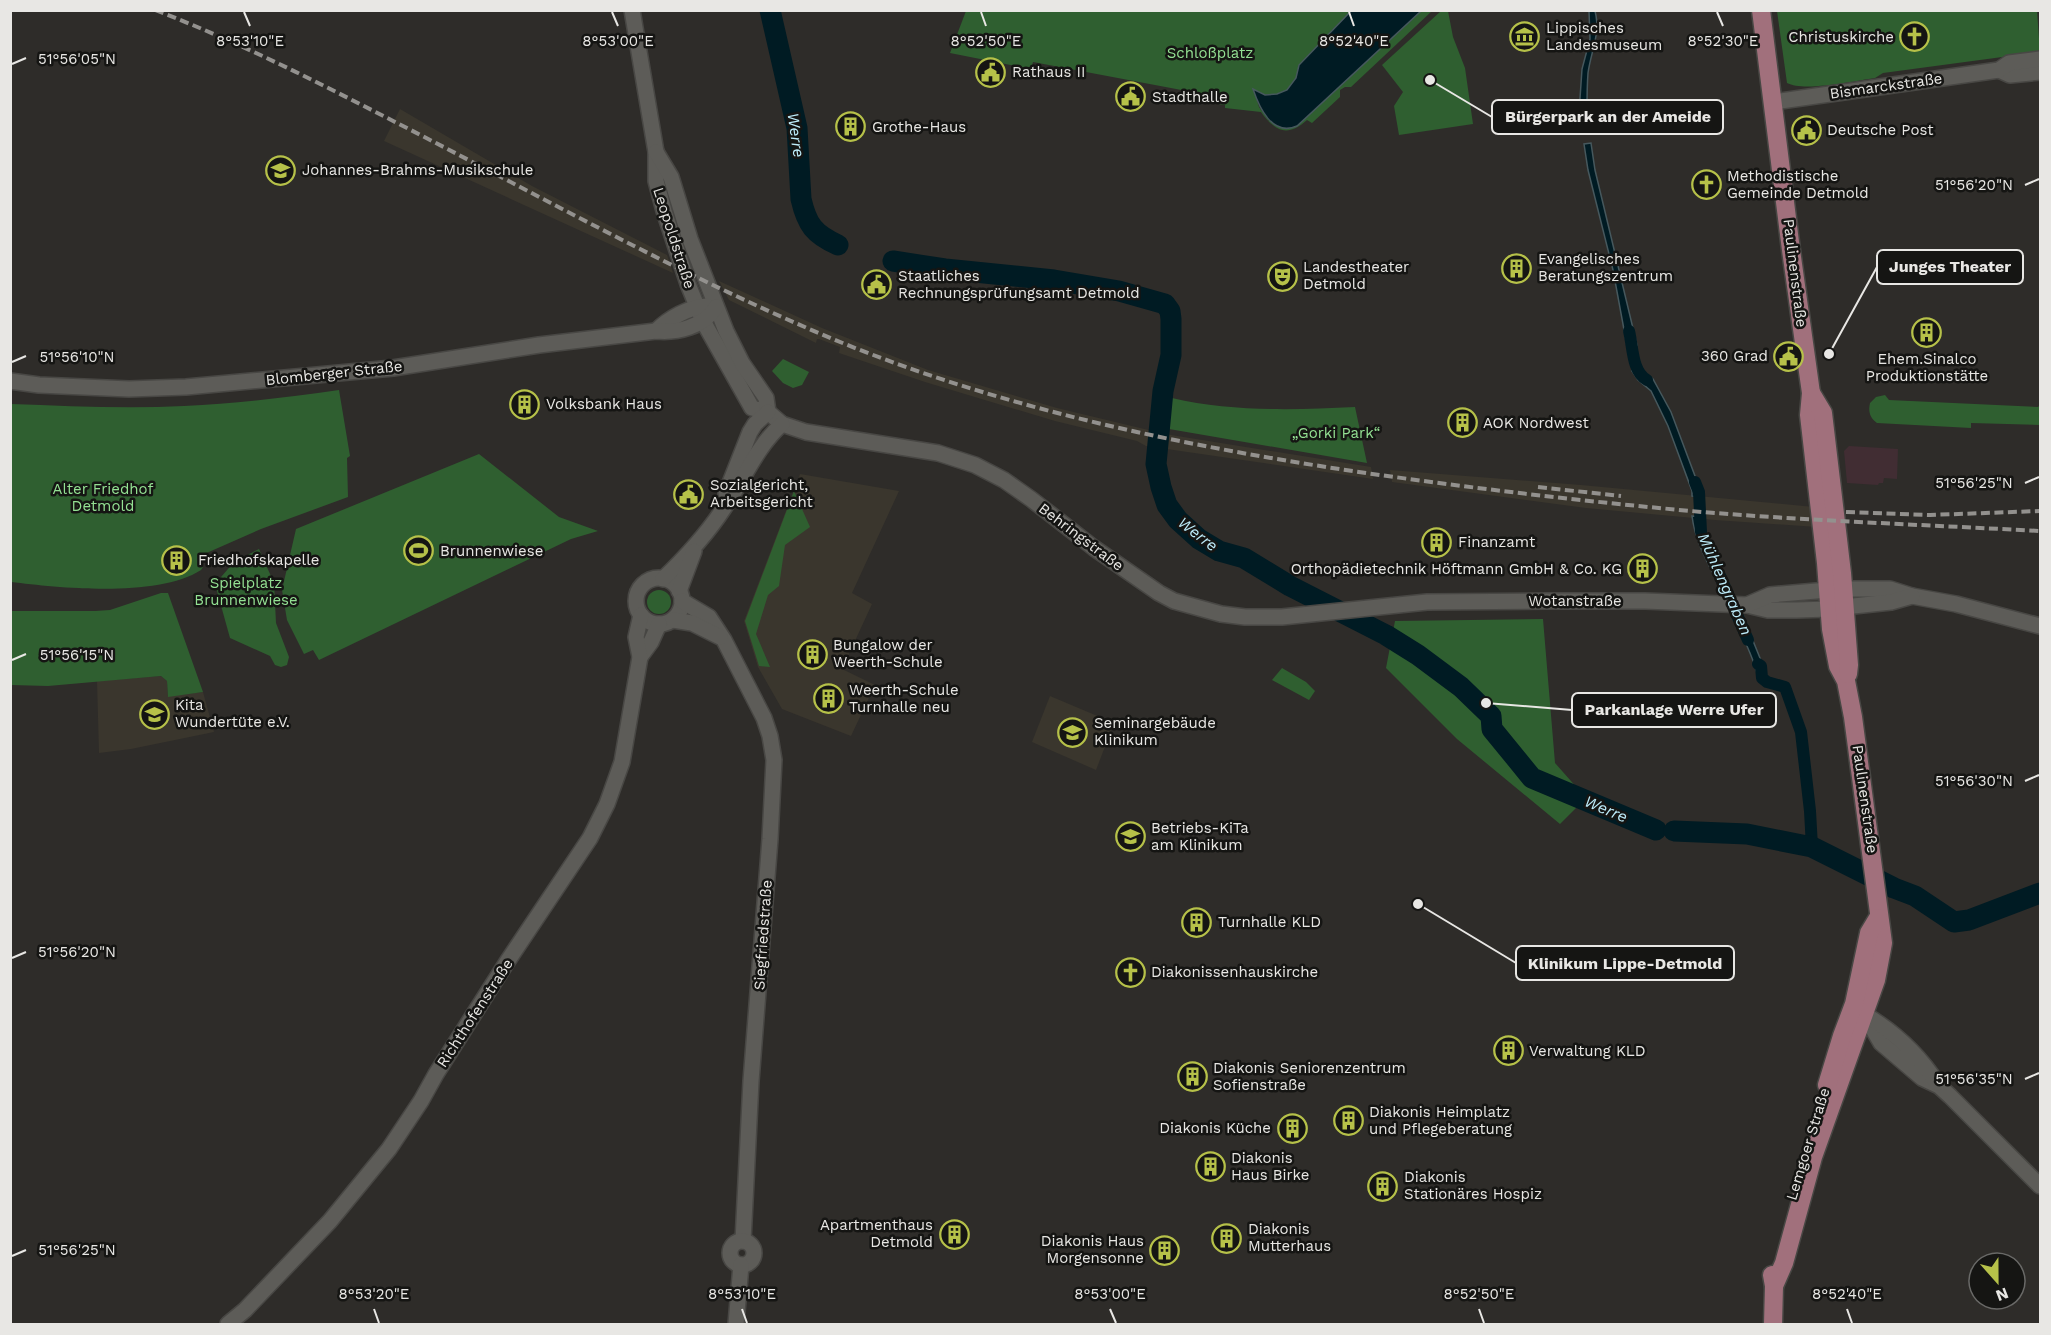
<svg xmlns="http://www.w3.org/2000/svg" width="2051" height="1335" font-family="'Work Sans',sans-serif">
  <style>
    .commercial { fill: #412d33 }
    .built { fill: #3a362d }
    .green { fill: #2f5f30 }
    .water { fill: #001b23; stroke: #46585d; stroke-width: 1.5 }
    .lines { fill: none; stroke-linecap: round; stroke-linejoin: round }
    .canal { stroke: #001b23; stroke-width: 12 }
    .river { stroke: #001b23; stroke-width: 21 }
    .minor-casing { stroke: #484744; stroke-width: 18 }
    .major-casing { stroke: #484744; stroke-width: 21 }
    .minor { stroke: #5d5c58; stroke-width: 15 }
    .major { stroke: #a1707c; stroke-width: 18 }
    .rail { stroke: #93918e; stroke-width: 4; stroke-dasharray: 9 4.5; stroke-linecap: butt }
    .ticks { fill: none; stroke: #e8e7e4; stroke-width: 2 }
    .labels { text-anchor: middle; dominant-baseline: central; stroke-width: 5; stroke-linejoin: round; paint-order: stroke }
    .poi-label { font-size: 15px; fill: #e8e7e4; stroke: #151513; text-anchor: start }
    .park-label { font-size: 15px; fill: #94e193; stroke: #151513 }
    .street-label { font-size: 15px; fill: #e8e7e4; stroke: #151513 }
    .water-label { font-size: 16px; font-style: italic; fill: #bdecfa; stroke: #151513 }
    .ticks-label { font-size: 15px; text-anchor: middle; fill: #e8e7e4; stroke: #151513; stroke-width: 5; stroke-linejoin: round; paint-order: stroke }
    .leader { fill: none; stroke: #e8e7e4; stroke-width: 2 }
    .callout-dot { fill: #e8e7e4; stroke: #151513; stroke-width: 2 }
    .callout { fill: #151513; stroke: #e8e7e4; stroke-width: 2 }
    .callout-label { font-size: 16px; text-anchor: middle; font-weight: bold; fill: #e8e7e4 }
  </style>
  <rect width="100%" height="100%" fill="#2e2c29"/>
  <!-- commercial -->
  <path class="commercial" d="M1849,446L1898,449L1897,479L1884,478L1883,483H1879L1878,485L1847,483L1844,451Z"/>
  <!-- built -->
  <g class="built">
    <path d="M400,109L532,186L667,255L673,273L384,141Z"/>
    <path d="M719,281L822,328L928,370L1057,408L1165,434L1371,467L1373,479L1146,446L1137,441L1055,421L925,382L839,353L840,347L819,339H817L816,343L729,300Z"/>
    <path d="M1390,470L1581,485L1814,507L1817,527L1715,520L1586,508L1392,482Z"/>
    <path d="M800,474L899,491L852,593L872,604L842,669L875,685L851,736L782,709L758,667L744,621Z"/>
    <path d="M161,676L167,681L168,696L203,692L214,732L131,749L99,753L97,681Z"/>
    <path d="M1050,696L1114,723L1096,770L1032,742Z"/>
  </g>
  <!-- green -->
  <g class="green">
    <path d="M966,11H1351L1299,65L1296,78L1287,90L1277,94L1265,95L1254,90L1259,107L1269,121L1398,33L1421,11H1432L1351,87H1345L1340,90V97L1312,123L1307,120C1287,138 1275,131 1261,112L1225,108V105L1212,103V98L1192,95V92L1033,62L1031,69L950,53Z"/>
    <path d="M1441,11H1448L1453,37L1465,68L1473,124L1399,135L1394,106L1403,92L1382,65Z"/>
    <path d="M1777,11H2037L2040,52L1883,73L1875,78C1854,81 1804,92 1787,83Z"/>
    <path d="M783,359L809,372L802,385L793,388L783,383L772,371Z"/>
    <path d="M339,390L350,456L347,458L348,497L261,529L202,555L203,567L201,570C158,598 60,588 11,582V404C68,406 126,409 184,406C236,404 288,397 339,390Z"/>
    <path d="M1885,395L1889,400L2038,407L2040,405V431V425L1971,423V428L1877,423C1870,418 1868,412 1870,403L1876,397Z"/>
    <path d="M1172,398C1232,412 1294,410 1355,407L1367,463L1169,429Z"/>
    <path d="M479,454L559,517L598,531L571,539L319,660L313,650L304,654L287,620L282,590L296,529Z"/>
    <path d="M794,491L810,527L785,545L779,586L768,595L756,634L770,667L759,666L745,621Z"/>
    <path d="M259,549L274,583L276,623L289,657L287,665L281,667L275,665L270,656L230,638L215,584L234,562Z"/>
    <circle cx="659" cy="602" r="12"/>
    <path d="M161,593H168L203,692L168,697L167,681L161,676L48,686L11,685V611H95L110,610Z"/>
    <path d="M1543,619L1555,763L1586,798L1560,824L1457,739L1386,668L1395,621Z"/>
    <path d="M1282,668L1306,682L1315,691L1309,700L1272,680Z"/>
  </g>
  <!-- water -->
  <g class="water">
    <path d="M1351,11H1421L1297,126C1272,137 1259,107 1253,89L1265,95L1277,94L1287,90L1296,78L1299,65Z"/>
    <path d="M1589,11H1595C1601,33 1591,51 1588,73C1587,86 1587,99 1587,112L1579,113L1582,69L1590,39Z"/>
    <path d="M1591,143L1595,170L1637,345L1627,346L1613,270L1588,170L1584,144Z"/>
    <path d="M1641,370L1653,379L1671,412L1701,492V497L1692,496V491L1668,426L1651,391L1638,380L1632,371Z"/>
    <path d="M1692,516L1702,517C1705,542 1720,564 1726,589H1721C1709,565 1695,542 1692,516Z"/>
    <path d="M1737,626H1747L1760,658L1765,677L1759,681C1756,665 1745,640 1737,626Z"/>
  </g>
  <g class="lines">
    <!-- canal -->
    <g class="canal">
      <path d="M1629,331C1633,347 1632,372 1647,380"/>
      <path d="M1695,482L1699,492L1701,532"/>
      <path d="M1720,576L1748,640"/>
      <path d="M1758,664L1761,666L1762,678L1767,682L1785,687L1801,732L1810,811L1812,847"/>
    </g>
    <!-- river -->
    <g class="river">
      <path d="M770,10L797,128L801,199C807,225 814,234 838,245"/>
      <path d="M893,261L945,269L1054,280L1119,291L1165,304L1170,311L1171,319V355L1163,391L1156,464L1161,487L1167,505L1178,520L1199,539L1219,551L1244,558L1290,586L1386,635L1418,655L1461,687L1491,716L1492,729L1532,778L1656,830"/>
      <path d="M1674,831L1747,834L1812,847L1894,888L1915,896L1954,922L1969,920L2040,893"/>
    </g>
    <defs>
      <g id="minor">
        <path d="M632,10L656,152V181L664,211L688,284L703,321L752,408L768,412"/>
        <path d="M1999,70L2010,75L2040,72"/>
        <path d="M1774,102L1999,70L2009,63L2040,59"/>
        <path d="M656,152L671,177L690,239L726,331L742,363L766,398L768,412"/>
        <path d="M656,331C669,318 689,307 707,306"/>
        <path d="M10,381L39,385L129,389L186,387L393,368L539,345L656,331C677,333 704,327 716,307"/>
        <path d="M768,412L782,424L806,432L938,453L975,465L1004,480L1031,499L1094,548L1159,593L1174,601L1221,614L1245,617H1282L1427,602L1547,601H1645L1747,605L1768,610H1797L1829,609"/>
        <path d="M726,493L750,432L755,424L768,412"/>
        <circle cx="659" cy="601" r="23"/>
        <path d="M663,579C686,557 707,534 724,508C743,481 756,447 782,424"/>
        <path d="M1843,589H1890L1912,596L1956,604L2040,626"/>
        <path d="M679,591L694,551"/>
        <path d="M682,601L709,617L724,640L764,718L770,736L774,760L770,839L751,1081L743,1241"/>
        <path d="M1747,605L1770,595L1828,590"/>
        <path d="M1844,607L1891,602L1912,596"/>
        <path d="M673,620L692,623L720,637"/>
        <path d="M640,657L651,642L659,624"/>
        <path d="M1864,1014L1881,1043L1922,1078L1939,1086L1950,1096L2040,1186"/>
        <path d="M1864,1014C1893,1031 1919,1055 1937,1083"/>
        <circle cx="742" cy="1253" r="12"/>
        <path d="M228,1324L245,1310L330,1221L389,1149L421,1101L436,1074L507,962L590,838L607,804L622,762L640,657L636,637L641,615"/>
        <path d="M736,1324L741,1265"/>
      </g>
      <g id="major">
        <path d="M1761,10L1791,250L1811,393L1809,415L1826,563L1831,629L1838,666L1846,681L1853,717L1883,943L1876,980L1813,1157L1784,1263L1774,1286"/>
        <path d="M1811,393L1823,413L1842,573L1849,665L1848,674"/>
        <path d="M1827,1085L1842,1036L1854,1004L1869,933L1878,918"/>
        <path d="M1772,1275L1774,1286L1773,1324"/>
      </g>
    </defs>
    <!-- minor casing -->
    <use href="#minor" class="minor-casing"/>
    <!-- major casing -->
    <use href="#major" class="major-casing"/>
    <!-- minor -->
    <use href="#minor" class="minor"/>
    <!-- major -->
    <use href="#major" class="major"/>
    <!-- rail -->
    <g class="rail">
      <path d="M155,10C239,42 319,83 399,124C546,199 691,281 845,344C1012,411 1188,447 1366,473C1478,489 1590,502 1702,512C1815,521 1928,525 2040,531"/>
      <path d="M1538,487L1621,496"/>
      <path d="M1846,512L1930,515L2040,511"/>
    </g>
  </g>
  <!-- ticks -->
  <path class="ticks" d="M244,12L250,26M612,12L618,26M981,12L986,26M1349,12L1354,26M1717,12L1723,26M12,64L26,58M2025,185L2039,179M12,362L26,356M2025,483L2039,477M12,660L26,654M2025,781L2039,775M12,958L26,952M2025,1079L2039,1073M12,1256L26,1250M374,1309L379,1323M742,1309L747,1323M1110,1309L1116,1323M1479,1309L1484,1323M1847,1309L1852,1323"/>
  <!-- icons -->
  <defs>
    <symbol id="museum-ring" viewBox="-11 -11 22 22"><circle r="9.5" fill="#151513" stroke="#b6c149" stroke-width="1.5"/><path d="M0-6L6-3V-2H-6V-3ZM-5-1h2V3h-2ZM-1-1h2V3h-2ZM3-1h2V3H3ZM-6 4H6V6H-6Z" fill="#b6c149"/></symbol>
    <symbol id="church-ring" viewBox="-11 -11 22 22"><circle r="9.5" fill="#151513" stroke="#b6c149" stroke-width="1.5"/><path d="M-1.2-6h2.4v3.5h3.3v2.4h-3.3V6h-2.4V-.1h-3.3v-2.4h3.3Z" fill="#b6c149"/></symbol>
    <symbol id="civic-ring" viewBox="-11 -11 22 22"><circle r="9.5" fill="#151513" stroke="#b6c149" stroke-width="1.5"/><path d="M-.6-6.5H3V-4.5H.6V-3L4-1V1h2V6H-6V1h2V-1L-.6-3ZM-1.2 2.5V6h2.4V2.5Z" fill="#b6c149"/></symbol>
    <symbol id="building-ring" viewBox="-11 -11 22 22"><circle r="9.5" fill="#151513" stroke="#b6c149" stroke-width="1.5"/><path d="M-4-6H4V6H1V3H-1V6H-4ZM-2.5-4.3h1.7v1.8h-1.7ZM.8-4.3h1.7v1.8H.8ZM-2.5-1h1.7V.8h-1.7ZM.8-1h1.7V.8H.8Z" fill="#b6c149"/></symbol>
    <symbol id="school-ring" viewBox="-11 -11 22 22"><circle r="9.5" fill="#151513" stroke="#b6c149" stroke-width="1.5"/><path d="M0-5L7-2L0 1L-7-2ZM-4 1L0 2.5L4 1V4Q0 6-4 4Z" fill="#b6c149"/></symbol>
    <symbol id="theatre-ring" viewBox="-11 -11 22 22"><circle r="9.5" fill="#151513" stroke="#b6c149" stroke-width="1.5"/><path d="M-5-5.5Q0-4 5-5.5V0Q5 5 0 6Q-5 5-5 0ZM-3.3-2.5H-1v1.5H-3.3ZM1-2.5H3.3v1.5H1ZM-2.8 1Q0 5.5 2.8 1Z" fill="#b6c149"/></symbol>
    <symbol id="stadium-ring" viewBox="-11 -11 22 22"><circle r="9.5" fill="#151513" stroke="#b6c149" stroke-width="1.5"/><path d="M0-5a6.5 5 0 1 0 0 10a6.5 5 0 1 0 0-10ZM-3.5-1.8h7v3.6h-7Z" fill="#b6c149"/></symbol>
  </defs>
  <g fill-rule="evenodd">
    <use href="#museum-ring" x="1508" y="20" width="33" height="33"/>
    <use href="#church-ring" x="1898" y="20" width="33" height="33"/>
    <use href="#civic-ring" x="974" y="56" width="33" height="33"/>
    <use href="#civic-ring" x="1114" y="80" width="33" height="33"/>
    <use href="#building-ring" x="834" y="110" width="33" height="33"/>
    <use href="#civic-ring" x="1790" y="114" width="33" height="33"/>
    <use href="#school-ring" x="264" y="154" width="33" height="33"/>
    <use href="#church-ring" x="1690" y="168" width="33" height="33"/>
    <use href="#building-ring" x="1500" y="252" width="33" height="33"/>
    <use href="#theatre-ring" x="1266" y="260" width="33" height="33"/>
    <use href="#civic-ring" x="860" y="268" width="33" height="33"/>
    <use href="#building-ring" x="1910" y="316" width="33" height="33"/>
    <use href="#civic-ring" x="1772" y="340" width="33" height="33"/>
    <use href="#building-ring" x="508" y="388" width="33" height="33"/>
    <use href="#building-ring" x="1446" y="406" width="33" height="33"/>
    <use href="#civic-ring" x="672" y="478" width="33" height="33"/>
    <use href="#building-ring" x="1420" y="526" width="33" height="33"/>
    <use href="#stadium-ring" x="402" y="534" width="33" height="33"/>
    <use href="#building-ring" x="160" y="544" width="33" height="33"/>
    <use href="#building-ring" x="1626" y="552" width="33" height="33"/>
    <use href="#building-ring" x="796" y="638" width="33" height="33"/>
    <use href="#building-ring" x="812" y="682" width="33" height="33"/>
    <use href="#school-ring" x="138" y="698" width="33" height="33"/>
    <use href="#school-ring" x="1056" y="716" width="33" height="33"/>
    <use href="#school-ring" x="1114" y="820" width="33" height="33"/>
    <use href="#building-ring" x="1180" y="906" width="33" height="33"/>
    <use href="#church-ring" x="1114" y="956" width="33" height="33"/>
    <use href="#building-ring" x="1492" y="1034" width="33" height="33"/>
    <use href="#building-ring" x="1176" y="1060" width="33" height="33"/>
    <use href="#building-ring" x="1332" y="1104" width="33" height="33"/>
    <use href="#building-ring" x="1276" y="1112" width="33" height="33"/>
    <use href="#building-ring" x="1194" y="1150" width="33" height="33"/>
    <use href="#building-ring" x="1366" y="1170" width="33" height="33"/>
    <use href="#building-ring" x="938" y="1218" width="33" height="33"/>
    <use href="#building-ring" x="1210" y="1222" width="33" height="33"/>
    <use href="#building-ring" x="1148" y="1234" width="33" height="33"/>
  </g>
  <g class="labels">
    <!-- poi labels -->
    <g class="poi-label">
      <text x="1546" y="28">Lippisches<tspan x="1546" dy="17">Landesmuseum</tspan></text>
      <text x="1894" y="37" text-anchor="end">Christuskirche</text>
      <text x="1012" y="72">Rathaus II</text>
      <text x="1152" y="97">Stadthalle</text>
      <text x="872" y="127">Grothe-Haus</text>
      <text x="1827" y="130">Deutsche Post</text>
      <text x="302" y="170">Johannes-Brahms-Musikschule</text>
      <text x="1727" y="176">Methodistische<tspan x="1727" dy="17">Gemeinde Detmold</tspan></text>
      <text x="1538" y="259">Evangelisches<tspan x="1538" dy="17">Beratungszentrum</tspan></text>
      <text x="1303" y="267">Landestheater<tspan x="1303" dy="17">Detmold</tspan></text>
      <text x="898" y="276">Staatliches<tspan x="898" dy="17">Rechnungsprüfungsamt Detmold</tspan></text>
      <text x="1768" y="356" text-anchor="end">360 Grad</text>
      <text x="1927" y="359" text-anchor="middle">Ehem.Sinalco<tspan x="1927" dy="17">Produktionstätte</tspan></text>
      <text x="546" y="404">Volksbank Haus</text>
      <text x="1483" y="423">AOK Nordwest</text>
      <text x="710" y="485">Sozialgericht,<tspan x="710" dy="17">Arbeitsgericht</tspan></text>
      <text x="1458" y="542">Finanzamt</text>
      <text x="440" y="551">Brunnenwiese</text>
      <text x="198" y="560">Friedhofskapelle</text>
      <text x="1622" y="569" text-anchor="end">Orthopädietechnik Höftmann GmbH &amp; Co. KG</text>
      <text x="833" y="645">Bungalow der<tspan x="833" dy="17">Weerth-Schule</tspan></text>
      <text x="849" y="690">Weerth-Schule<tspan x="849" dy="17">Turnhalle neu</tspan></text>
      <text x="175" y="705">Kita<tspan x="175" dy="17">Wundertüte e.V.</tspan></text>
      <text x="1094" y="723">Seminargebäude<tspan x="1094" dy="17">Klinikum</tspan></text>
      <text x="1151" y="828">Betriebs-KiTa<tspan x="1151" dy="17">am Klinikum</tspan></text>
      <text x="1218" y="922">Turnhalle KLD</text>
      <text x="1151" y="972">Diakonissenhauskirche</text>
      <text x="1529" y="1051">Verwaltung KLD</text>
      <text x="1213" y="1068">Diakonis Seniorenzentrum<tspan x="1213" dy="17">Sofienstraße</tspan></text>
      <text x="1369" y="1112">Diakonis Heimplatz<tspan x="1369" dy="17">und Pflegeberatung</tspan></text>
      <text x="1271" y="1128" text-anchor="end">Diakonis Küche</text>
      <text x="1231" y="1158">Diakonis<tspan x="1231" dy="17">Haus Birke</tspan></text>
      <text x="1404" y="1177">Diakonis<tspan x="1404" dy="17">Stationäres Hospiz</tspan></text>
      <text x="933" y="1225" text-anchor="end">Apartmenthaus<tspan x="933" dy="17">Detmold</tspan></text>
      <text x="1248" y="1229">Diakonis<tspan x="1248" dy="17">Mutterhaus</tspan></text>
      <text x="1144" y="1241" text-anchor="end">Diakonis Haus<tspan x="1144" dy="17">Morgensonne</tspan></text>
    </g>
    <!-- park labels -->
    <g class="park-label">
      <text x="1210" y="53">Schloßplatz</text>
      <text x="1336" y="433">„Gorki Park“</text>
      <text x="103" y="489">Alter Friedhof<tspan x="103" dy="17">Detmold</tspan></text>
      <text x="246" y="583">Spielplatz<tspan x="246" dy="17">Brunnenwiese</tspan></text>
    </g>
    <!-- street labels -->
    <g class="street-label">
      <text transform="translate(1886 86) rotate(-8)">Bismarckstraße</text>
      <text transform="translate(674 238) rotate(72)">Leopoldstraße</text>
      <text transform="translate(1795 273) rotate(83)">Paulinenstraße</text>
      <text transform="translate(334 373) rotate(-6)">Blomberger Straße</text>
      <text transform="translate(1081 537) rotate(37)">Behringstraße</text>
      <text x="1575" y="601">Wotanstraße</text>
      <text transform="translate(1865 799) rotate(82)">Paulinenstraße</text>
      <text transform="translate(763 935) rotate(-86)">Siegfriedstraße</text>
      <text transform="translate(475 1013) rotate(-57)">Richthofenstraße</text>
      <text transform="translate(1808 1144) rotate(-73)">Lemgoer Straße</text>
    </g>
    <!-- water labels -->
    <g class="water-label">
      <text transform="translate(796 135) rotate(82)">Werre</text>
      <text transform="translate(1198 534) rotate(38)">Werre</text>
      <text transform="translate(1725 584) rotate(66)">Mühlengraben</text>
      <text transform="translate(1606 809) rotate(23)">Werre</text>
    </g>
  </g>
  <g class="ticks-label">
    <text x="250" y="46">8°53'10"E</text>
    <text x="618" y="46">8°53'00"E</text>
    <text x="986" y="46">8°52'50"E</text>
    <text x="1354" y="46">8°52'40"E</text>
    <text x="1723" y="46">8°52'30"E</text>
    <text x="77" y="64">51°56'05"N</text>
    <text x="1974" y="190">51°56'20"N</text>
    <text x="77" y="362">51°56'10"N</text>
    <text x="1974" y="488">51°56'25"N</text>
    <text x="77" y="660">51°56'15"N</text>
    <text x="1974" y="786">51°56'30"N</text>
    <text x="77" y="957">51°56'20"N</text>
    <text x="1974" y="1084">51°56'35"N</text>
    <text x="77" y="1255">51°56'25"N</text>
    <text x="374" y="1299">8°53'20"E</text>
    <text x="742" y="1299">8°53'10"E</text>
    <text x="1110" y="1299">8°53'00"E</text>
    <text x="1479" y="1299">8°52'50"E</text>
    <text x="1847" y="1299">8°52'40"E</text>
  </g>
  <!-- callouts -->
  <path class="leader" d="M1430 80L1492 117M1829 354L1877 267M1486 703L1572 710M1418 904L1516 963"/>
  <g class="callout-dot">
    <circle cx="1430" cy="80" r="6"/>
    <circle cx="1829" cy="354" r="6"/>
    <circle cx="1486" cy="703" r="6"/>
    <circle cx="1418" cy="904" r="6"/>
  </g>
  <g class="callout">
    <rect x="1492" y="100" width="231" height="34" rx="6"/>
    <rect x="1877" y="250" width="146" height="34" rx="6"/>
    <rect x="1572" y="693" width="204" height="34" rx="6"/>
    <rect x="1516" y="946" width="218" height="34" rx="6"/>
  </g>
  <g class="callout-label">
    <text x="1608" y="122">Bürgerpark an der Ameide</text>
    <text x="1950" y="272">Junges Theater</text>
    <text x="1674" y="715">Parkanlage Werre Ufer</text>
    <text x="1625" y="969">Klinikum Lippe-Detmold</text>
  </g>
  <!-- border -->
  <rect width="2051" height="1335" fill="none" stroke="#e8e7e4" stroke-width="24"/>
  <!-- north arrow -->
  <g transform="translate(1997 1281) rotate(159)"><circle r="28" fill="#151513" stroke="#696967" stroke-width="1.5"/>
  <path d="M0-4.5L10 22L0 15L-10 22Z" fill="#b6c149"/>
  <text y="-9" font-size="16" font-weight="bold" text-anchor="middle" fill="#e8e7e4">N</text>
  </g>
</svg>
